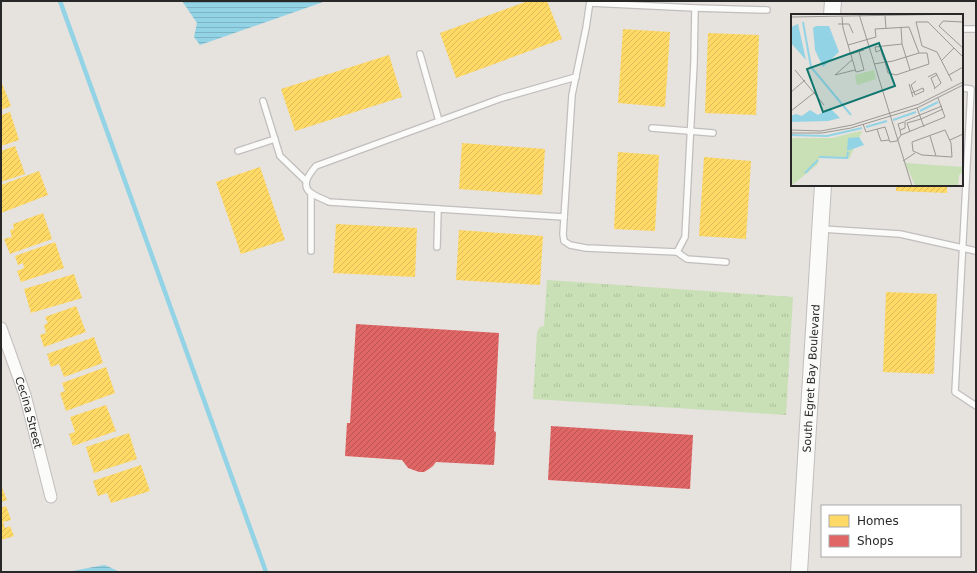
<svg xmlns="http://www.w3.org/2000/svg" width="977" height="573" font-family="'DejaVu Sans',sans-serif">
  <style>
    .grass { fill: url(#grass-tufts) }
    .water { fill: url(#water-rules) }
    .homes { fill: url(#homes-hatch) }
    .shops { fill: url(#shops-hatch) }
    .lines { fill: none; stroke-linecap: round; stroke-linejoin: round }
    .stream { stroke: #92d3e6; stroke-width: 4.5 }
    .service-casing { stroke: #c0bebe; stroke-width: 8 }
    .minor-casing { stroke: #c0bebe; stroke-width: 13 }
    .secondary-casing { stroke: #c0bebe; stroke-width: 18 }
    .service { stroke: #fbfbfa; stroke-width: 5.5 }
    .minor { stroke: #fbfbfa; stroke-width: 11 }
    .secondary { stroke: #fbfbfa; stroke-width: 16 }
    .labels { text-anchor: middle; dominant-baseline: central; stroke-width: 4; stroke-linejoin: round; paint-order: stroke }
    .street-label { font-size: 11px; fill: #282828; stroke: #fff }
    .inset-river { fill: none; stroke: #92d3e6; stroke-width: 2 }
    .inset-road { fill: none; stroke: #9a9895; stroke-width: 1 }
    .view { fill: #0f766e; fill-opacity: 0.15; stroke: #0f766e; stroke-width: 2 }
    .inset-edge { fill: none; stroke: #282828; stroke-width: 2 }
  </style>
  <defs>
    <pattern id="grass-tufts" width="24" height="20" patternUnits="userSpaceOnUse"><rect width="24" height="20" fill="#c9e0b6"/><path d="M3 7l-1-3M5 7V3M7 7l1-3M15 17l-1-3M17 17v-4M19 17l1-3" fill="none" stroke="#adc09c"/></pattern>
    <pattern id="water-rules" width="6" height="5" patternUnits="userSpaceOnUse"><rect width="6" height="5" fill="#92d3e6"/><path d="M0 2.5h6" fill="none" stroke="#7eb5c5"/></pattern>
    <pattern id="homes-hatch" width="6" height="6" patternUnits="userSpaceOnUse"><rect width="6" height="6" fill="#ffd966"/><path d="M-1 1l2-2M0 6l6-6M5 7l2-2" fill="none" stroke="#dbba58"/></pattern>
    <pattern id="shops-hatch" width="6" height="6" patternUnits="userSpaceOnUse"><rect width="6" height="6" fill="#e06666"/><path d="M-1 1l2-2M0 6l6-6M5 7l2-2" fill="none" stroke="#b65454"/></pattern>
  </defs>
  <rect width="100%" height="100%" fill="#e6e2dd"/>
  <!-- grass -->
  <path class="grass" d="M547,280L793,297L786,415L533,399L537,332L540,327L544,326Z"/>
  <!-- water -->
  <g class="water">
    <path d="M182,1H326L200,45L194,37L197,23Z"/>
    <path d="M105,565L120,572H67L104,565Z"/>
  </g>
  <!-- homes -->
  <g class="homes">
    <path d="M528,1H547L562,39L456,78L440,33Z"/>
    <path d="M623,29L670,32L665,107L618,103Z"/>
    <path d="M708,33L759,35L756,115L705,113Z"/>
    <path d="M389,55L402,97L295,131L281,89Z"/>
    <path d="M1,81L11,106L1,110Z"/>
    <path d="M10,112L19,140L1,146V115Z"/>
    <path d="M462,143L545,149L542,195L459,189Z"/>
    <path d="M15,146L25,174L1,182V151Z"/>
    <path d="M618,152L659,155L655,231L614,229Z"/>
    <path d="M704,157L751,161L746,239L699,236Z"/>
    <path d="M260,167L285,240L241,254L216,182Z"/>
    <path d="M39,171L48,195L1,213V185Z"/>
    <path d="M896,185H947V193L896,191Z"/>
    <path d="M43,213L52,239L10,254L4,239L12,237L10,230L14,229L13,224Z"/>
    <path d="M336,224L417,228L415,277L333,273Z"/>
    <path d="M459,230L543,236L540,285L456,280Z"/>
    <path d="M55,242L64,268L21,282L17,271L24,268L23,263L18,265L15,256Z"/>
    <path d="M74,274L82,298L31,313L24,289Z"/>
    <path d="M886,292L937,294L934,374L883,372Z"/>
    <path d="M76,306L86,332L44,347L40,335L46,333L44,325L48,323L45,317Z"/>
    <path d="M94,337L103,363L64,377L59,364L51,367L47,354Z"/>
    <path d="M106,367L115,393L66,411L60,393L65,391L62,383Z"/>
    <path d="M106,405L116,431L73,446L69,434L75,432L70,417Z"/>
    <path d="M129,433L137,459L94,473L86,447Z"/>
    <path d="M141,465L150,491L111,503L107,493L98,496L93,481Z"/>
    <path d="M1,485L7,500L1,502Z"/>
    <path d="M6,506L11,520L3,522L5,528L10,526L14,536L1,540V508Z"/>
  </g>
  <!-- shops -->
  <g class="shops">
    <path d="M356,324L499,333L494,431L496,432L494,465L436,462L433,466L429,469L424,472H419L408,468L402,460L345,456L347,423H350Z"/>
    <path d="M551,426L693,435L690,489L548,480Z"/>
  </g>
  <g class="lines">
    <!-- stream -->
    <path class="stream" d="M60,1L266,572"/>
    <defs>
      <g id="service">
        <path d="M590,1L586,28L572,95L563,234L564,241L570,245L586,248L677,252L685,237L694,63L695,8"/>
        <path d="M590,3L695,8L767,10"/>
        <path d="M962,29H976"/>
        <path d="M420,54L439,121"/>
        <path d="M962,88L971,89L955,392L976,406"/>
        <path d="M263,101L280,156L306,181"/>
        <path d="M652,128L713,133"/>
        <path d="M238,151L275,139"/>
        <path d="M564,217L329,202C324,199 316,197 311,193C300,185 310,173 316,166L502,98L576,77"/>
        <path d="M822,229L900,234L976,251"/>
        <path d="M437,247L438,209"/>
        <path d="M311,251V193"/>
        <path d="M677,252L687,259L726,262"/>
      </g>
      <g id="minor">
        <path id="s1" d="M1,328L25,395L51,497"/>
      </g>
      <g id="secondary">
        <path d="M832,15L833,1"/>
        <path id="s2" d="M799,572L823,185"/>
      </g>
    </defs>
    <!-- service casing -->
    <use href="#service" class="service-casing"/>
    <!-- minor casing -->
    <use href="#minor" class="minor-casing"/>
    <!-- secondary casing -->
    <use href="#secondary" class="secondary-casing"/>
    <!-- service -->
    <use href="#service" class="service"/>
    <!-- minor -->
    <use href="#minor" class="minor"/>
    <!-- secondary -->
    <use href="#secondary" class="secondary"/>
  </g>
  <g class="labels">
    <!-- street labels -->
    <g class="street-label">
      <text stroke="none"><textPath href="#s2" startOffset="194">South Egret Bay Boulevard</textPath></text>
      <text stroke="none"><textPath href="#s1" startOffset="89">Cecina Street</textPath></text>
    </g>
  </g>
  <!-- overview -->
  <g transform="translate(791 14)">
    <rect width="172" height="172" fill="#e6e2dd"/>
    <path d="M83,56L85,65L66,71L64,61ZM114,149L172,153V158L168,161L167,172L124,171Z" fill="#c9e0b6"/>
    <path d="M69,117L71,118L58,145L29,143L26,151L0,172V124H41Z" fill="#c9e0b6"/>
    <path d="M7,10L15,46L0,29V13ZM25,12H38L48,38L32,53L24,36L22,14ZM39,94L49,104L37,107L0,108V102L5,100L11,102L19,96L27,101ZM68,123L73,131L56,137L57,124Z" fill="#92d3e6"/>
    <path class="inset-river" d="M12,8L20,53L60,101M129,97L147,88M102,106L125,98M75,113L96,107M0,121L36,122L71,114M28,143L56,144L57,138M14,159L27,146"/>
    <path class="inset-road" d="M68,0L121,172M94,2L95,14M0,3L172,0M51,3L52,14L65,58L73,56L68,37M172,8L152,7L148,12L172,34M47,10H58L62,19M110,13L111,30M57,31L85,23L84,15L118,13L128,39H136L138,50L105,61L97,59L94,48L91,40L90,36L85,38L84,33L111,30L115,43L102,47L96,48H94L89,49L83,50M60,40L73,36M61,46L44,61L64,56M150,47L163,34M4,56L33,91M119,56L115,43L128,39M158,61L172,53M137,63L145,59L150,69L143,75M161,67L146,38L131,32L125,8H137L172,43M118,70L122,83M144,74L140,64L146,61M0,78L14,66M120,79L123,78L132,74L133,77L124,81L123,78L120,71L125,67M126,94L133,113M0,97L24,78M130,105L152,95M72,110L75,118L94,113L99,128L106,127L110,121L154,103L147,84M86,115L90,127L98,126M0,116L30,117L61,111L128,90L172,68M109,116L107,110L113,108M154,116L160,129L161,143L131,141L122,137L121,128ZM119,118L116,109L130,105M0,119H31L60,114L126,94L172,71M110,121L109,116L114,114V107L151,92M139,122L145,142M159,126L172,120M112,147L124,139"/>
    <path class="view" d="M88,29L104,72L32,98L16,55Z"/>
    <rect width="172" height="172" class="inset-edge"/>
  </g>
  <!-- border -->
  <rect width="977" height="573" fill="none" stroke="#282828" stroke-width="4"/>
  <!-- legend -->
  <rect x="821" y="505" width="140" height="52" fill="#ffffff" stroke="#a9a9a9"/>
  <rect x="829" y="515" width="20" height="12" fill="#ffd966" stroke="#a9a9a9"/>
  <text x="857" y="525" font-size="12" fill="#282828">Homes</text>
  <rect x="829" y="535" width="20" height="12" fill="#e06666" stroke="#a9a9a9"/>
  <text x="857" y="545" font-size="12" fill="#282828">Shops</text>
</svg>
